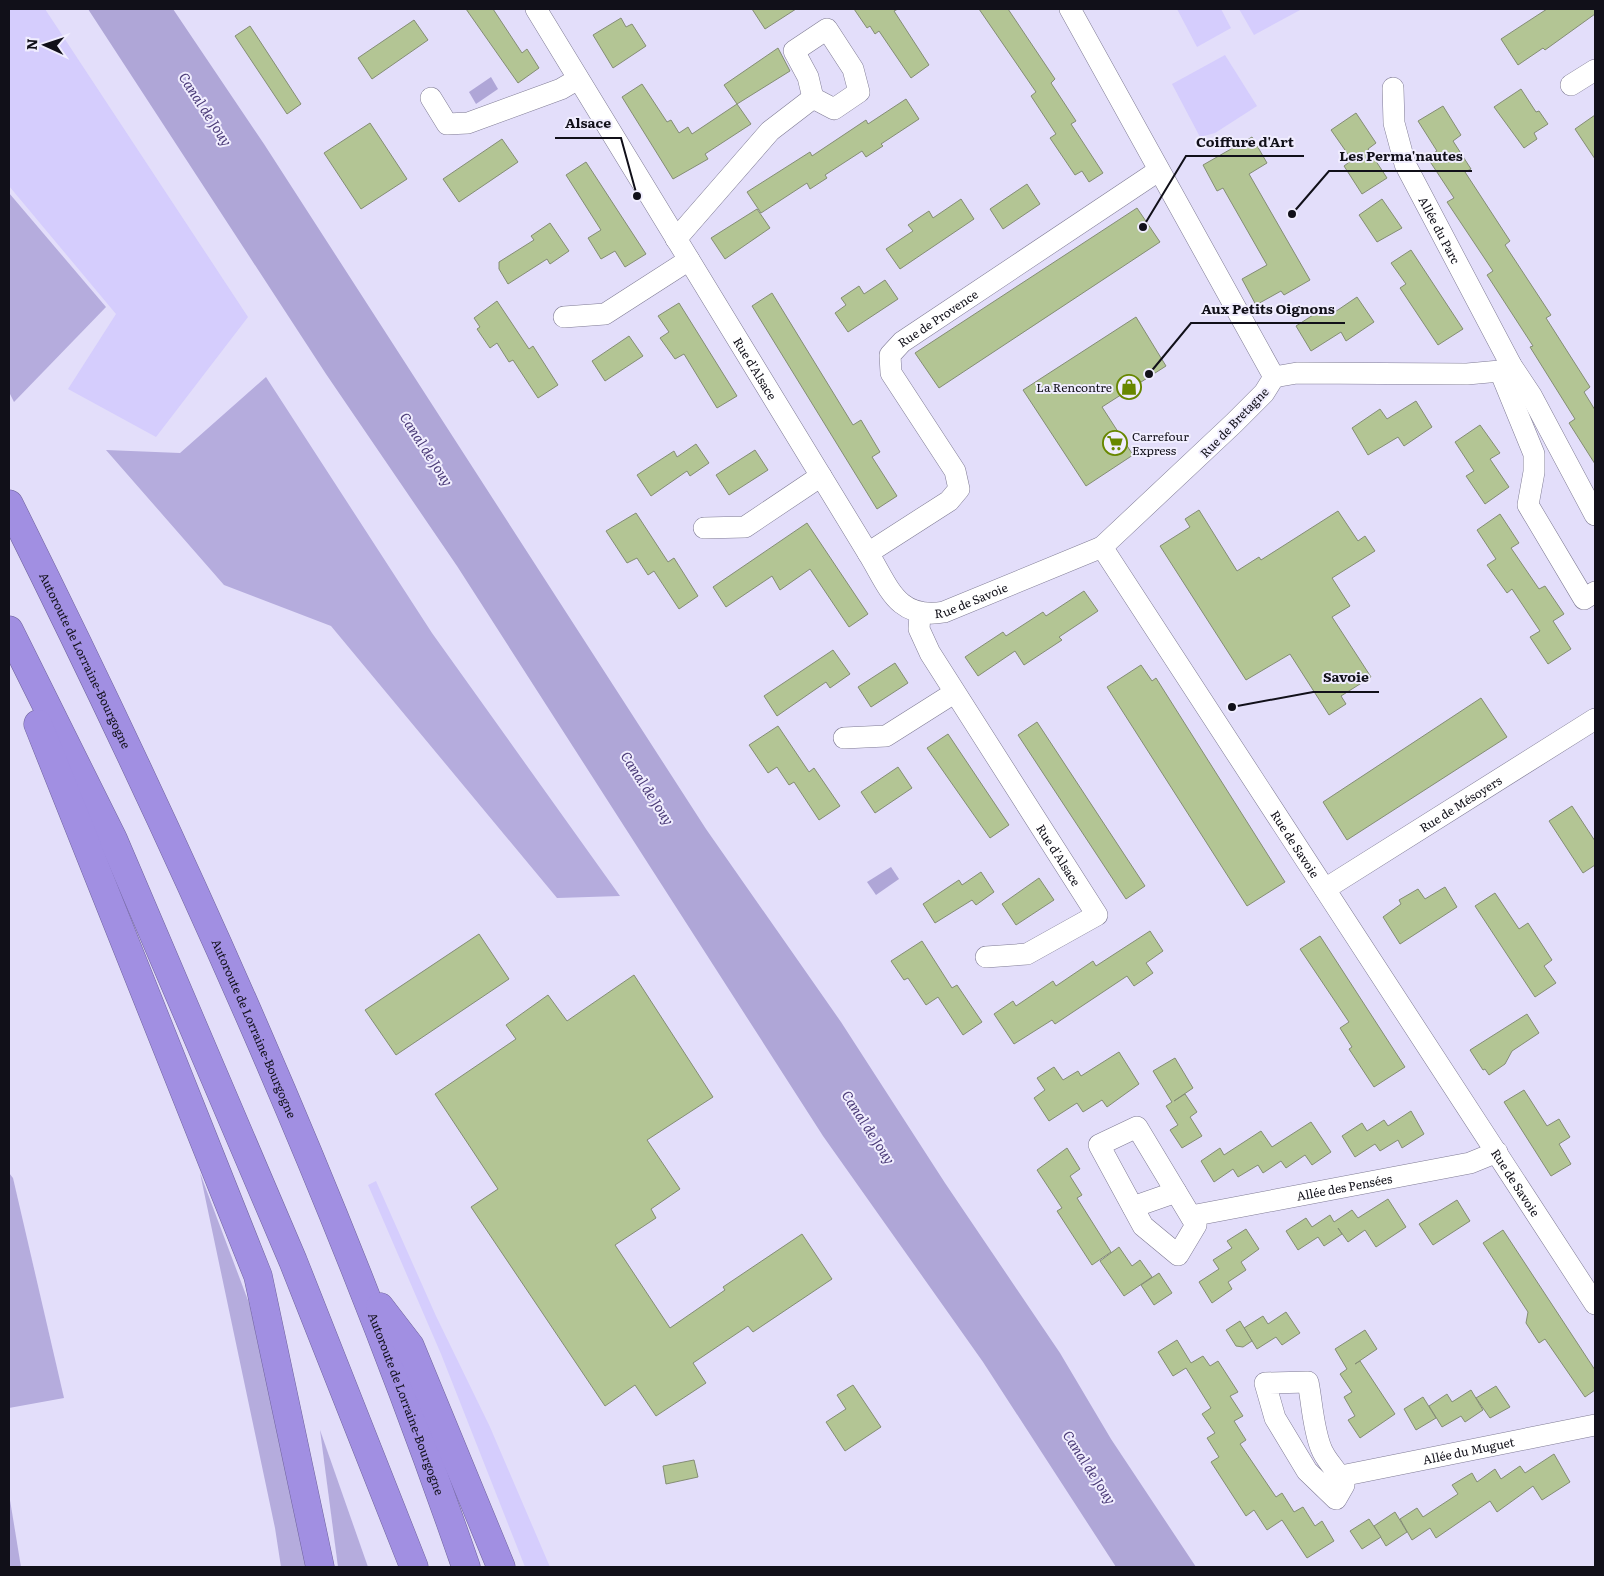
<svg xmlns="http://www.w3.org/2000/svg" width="1604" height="1576" font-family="Literata,serif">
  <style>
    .green { fill: #d5cdfd }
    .forest { fill: #b5acdd }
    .water { fill: #afa6d7 }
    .building { fill: #b3c594; stroke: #848d74 }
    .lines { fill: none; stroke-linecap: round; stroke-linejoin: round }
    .minor-casing { stroke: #7f7b94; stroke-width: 22 }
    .motorway-casing { stroke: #6f639c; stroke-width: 29 }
    .minor { stroke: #fff; stroke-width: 21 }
    .motorway { stroke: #a18fe2; stroke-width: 28 }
    .labels { text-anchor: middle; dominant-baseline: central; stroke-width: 4; stroke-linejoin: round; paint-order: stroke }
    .street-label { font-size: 12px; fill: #111019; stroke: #f0edfe }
    .poi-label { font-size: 12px; fill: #111019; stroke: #f0edfe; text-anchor: end }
    .water-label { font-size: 14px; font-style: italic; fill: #4b3b78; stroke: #f0edfe }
    .leader { fill: none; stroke: #111019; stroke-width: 2 }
    .callout-dot { fill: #111019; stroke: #f0edfe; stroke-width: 2 }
    .callout-label { font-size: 14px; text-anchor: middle; font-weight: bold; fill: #111019; stroke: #f0edfe; stroke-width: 4; stroke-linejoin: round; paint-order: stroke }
  </style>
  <rect width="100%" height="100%" fill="#e3defa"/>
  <!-- green -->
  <g class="green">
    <path d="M9,9H45L248,317L156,437L68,389L116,314L9,186Z"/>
    <path d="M1177,9H1221L1231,28L1197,47Z"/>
    <path d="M1239,9H1302L1254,35Z"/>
    <path d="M1225,55L1257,106L1215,133L1200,137L1172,84Z"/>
    <path d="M376,1181L436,1316L490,1427L550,1567H525L441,1354L368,1185Z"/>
  </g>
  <!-- forest -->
  <g class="forest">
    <path d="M9,193L106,307L14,402L9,392Z"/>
    <path d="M266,377L432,633L620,896L557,898L331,626L224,585L106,450L180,453Z"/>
    <path d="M9,1173L13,1178L64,1398L9,1408Z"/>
    <path d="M200,1173L249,1303L309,1567H281L275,1528Z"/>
    <path d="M320,1430L368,1567H338Z"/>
    <path d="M9,1494L21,1567H9Z"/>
  </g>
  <!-- water -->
  <g class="water">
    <path d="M88,9H173L264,144L706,829L841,1022L945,1183L1060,1353L1111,1439L1196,1567H1116L983,1362L823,1136L457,566L326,374Z"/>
    <path d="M491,77L498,89L476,104L469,92Z"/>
    <path d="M891,867L899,879L876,895L867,882Z"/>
  </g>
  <!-- building -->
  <g class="building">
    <path d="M466,9H493L522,53L527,49L539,68L518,83Z"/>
    <path d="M752,9H796L765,29Z"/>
    <path d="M854,9H898L894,11L929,65L911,78L879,31L875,34L870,26L867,28Z"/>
    <path d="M979,9H1008L1055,79L1051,83L1076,121L1071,124L1103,173L1089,182L1082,171L1075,175L1050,138L1056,134L1031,96L1036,92Z"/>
    <path d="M1547,9H1595V14L1545,50L1543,48L1518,65L1501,39Z"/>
    <path d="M621,18L626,27L632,24L646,46L613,68L593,35Z"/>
    <path d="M414,20L428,40L372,79L358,58Z"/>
    <path d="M250,26L301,104L287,114L235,36Z"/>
    <path d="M778,48L790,71L737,104L724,85Z"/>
    <path d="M642,84L667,122L671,120L679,133L688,127L692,134L737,104L751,124L705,154L708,159L673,179L622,97Z"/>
    <path d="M1521,89L1536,112L1539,111L1548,124L1534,133L1537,139L1524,148L1494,107Z"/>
    <path d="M906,99L919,119L881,144L883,146L866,157L862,151L825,175L827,178L810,189L807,183L761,213L747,192L810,152L812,156L866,120L868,124Z"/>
    <path d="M1443,106L1461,135L1453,141L1471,169L1465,172L1510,241L1505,245L1551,315L1546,318L1590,387L1584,392L1595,410V464L1569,423L1575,419L1530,347L1533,346L1487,275L1493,271L1447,202L1454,198L1427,157L1437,151L1418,121Z"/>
    <path d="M1356,113L1376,143L1368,149L1387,178L1362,194L1344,166L1352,160L1331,130Z"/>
    <path d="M1595,115V159L1575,129Z"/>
    <path d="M370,123L407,179L361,209L324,153Z"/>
    <path d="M1252,137L1267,163L1249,174L1310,280L1284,295L1281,291L1256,305L1242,279L1267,265L1223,188L1217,191L1203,165Z"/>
    <path d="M502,139L518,162L459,202L443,179Z"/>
    <path d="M586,162L646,254L625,267L615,251L601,259L588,238L601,230L566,175Z"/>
    <path d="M1027,184L1040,204L1003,229L990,209Z"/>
    <path d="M961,199L974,219L900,269L886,249L913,231L908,225L929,211L933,218Z"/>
    <path d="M1382,199L1402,228L1377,242L1359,215Z"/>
    <path d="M1137,208L1160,242L939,388L915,353Z"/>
    <path d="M757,209L770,228L725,259L711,238Z"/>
    <path d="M550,223L569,251L550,264L547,259L508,284L499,269V262L534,240L531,236Z"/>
    <path d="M1411,250L1463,329L1438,345L1400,288L1406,284L1391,263Z"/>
    <path d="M885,280L898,299L848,332L835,313L846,305L841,298L859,286L864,294Z"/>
    <path d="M772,293L853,425L861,420L880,452L872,457L897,496L877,509L752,306Z"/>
    <path d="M1357,297L1374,322L1346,341L1341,332L1311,351L1296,326L1324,308L1329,316Z"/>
    <path d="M497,301L529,349L533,346L558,385L538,398L513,360L509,362L497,343L490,348L477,329L480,327L474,318Z"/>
    <path d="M679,303L737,396L717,408L684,354L675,359L660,338L669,332L658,316Z"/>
    <path d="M1136,317L1166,366L1102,407L1133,455L1086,486L1023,390Z"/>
    <path d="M629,336L643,356L605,381L592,361Z"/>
    <path d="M1416,401L1432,427L1404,446L1398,437L1368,455L1352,428L1380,409L1387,419Z"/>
    <path d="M1480,425L1500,453L1490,459L1509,487L1485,504L1466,476L1474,471L1455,442Z"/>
    <path d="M696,444L709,463L690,476L687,471L651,496L637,475L674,451L677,457Z"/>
    <path d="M755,450L768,470L729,495L716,475Z"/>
    <path d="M1199,510L1237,571L1259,557L1261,560L1338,511L1358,541L1365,536L1375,551L1332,578L1350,606L1332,617L1371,677L1341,696L1346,704L1329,715L1290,654L1246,680L1160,546L1190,527L1185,519Z"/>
    <path d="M636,513L668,562L674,558L698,596L679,609L654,571L648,575L637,558L627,563L606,531Z"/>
    <path d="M1500,514L1519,543L1511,548L1539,589L1545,586L1564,614L1553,621L1571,649L1548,664L1530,637L1540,631L1512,589L1507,593L1487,565L1496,559L1477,530Z"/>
    <path d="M807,523L868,614L849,627L810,569L780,590L772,576L726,607L713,587Z"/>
    <path d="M1084,591L1098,611L1059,637L1062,640L1024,665L1015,651L978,676L965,657L1003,632L1006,636L1043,612L1046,616Z"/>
    <path d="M833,650L850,674L830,688L826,682L777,716L764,696Z"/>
    <path d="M895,663L908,683L871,707L858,687Z"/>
    <path d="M1141,665L1152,681L1156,678L1285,882L1247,906L1107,687Z"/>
    <path d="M1481,698L1507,737L1347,840L1323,802Z"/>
    <path d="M1037,722L1145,886L1126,899L1018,735Z"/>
    <path d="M778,726L809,772L814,768L840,806L819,820L794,782L789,785L777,767L768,773L749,745Z"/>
    <path d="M948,734L1009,825L990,838L927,748Z"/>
    <path d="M898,767L912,788L875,813L861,792Z"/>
    <path d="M1572,806L1595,841V865L1583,873L1549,821Z"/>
    <path d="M981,872L994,892L976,905L972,900L935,923L923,904L959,880L962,885Z"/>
    <path d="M1039,878L1054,900L1016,925L1002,904Z"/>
    <path d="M1445,887L1457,907L1400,944L1383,917L1401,904L1399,900L1418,889L1425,899Z"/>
    <path d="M1495,893L1519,929L1528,923L1552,960L1544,966L1556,983L1535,997L1475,906Z"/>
    <path d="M1150,931L1163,951L1146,963L1153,973L1134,986L1127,976L1055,1024L1052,1020L1014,1044L994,1014L1013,1001L1016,1006L1053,981L1056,986L1093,961L1096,966Z"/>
    <path d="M479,934L509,979L396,1055L365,1010Z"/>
    <path d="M1320,936L1405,1067L1374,1087L1349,1049L1352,1047L1340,1028L1349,1022L1300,949Z"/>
    <path d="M922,941L952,988L957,985L982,1022L963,1035L938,997L926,1005L908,978L904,980L891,961Z"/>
    <path d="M634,975L713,1097L647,1140L680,1189L651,1209L656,1218L615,1245L670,1328L725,1290L723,1287L802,1234L832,1279L753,1332L748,1326L693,1363L706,1383L656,1416L635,1385L605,1406L471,1207L498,1189L435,1094L516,1039L506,1025L548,995L567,1021Z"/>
    <path d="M1527,1014L1539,1033L1512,1051L1505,1064L1489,1075L1485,1069L1483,1070L1470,1050Z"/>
    <path d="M1119,1052L1139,1084L1107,1107L1102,1100L1083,1112L1077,1103L1049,1121L1034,1098L1045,1090L1037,1078L1054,1067L1063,1080L1078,1071L1081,1076Z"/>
    <path d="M1175,1058L1193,1088L1174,1101L1185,1094L1197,1112L1190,1117L1202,1136L1182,1148L1170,1130L1178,1125L1166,1106L1172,1102L1153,1071Z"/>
    <path d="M1524,1090L1547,1126L1559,1119L1570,1137L1559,1144L1571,1164L1551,1176L1504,1102Z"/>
    <path d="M1411,1111L1424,1134L1402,1148L1398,1140L1380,1151L1375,1144L1355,1157L1342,1136L1362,1123L1367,1131L1384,1120L1388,1126Z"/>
    <path d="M1311,1122L1331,1152L1312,1165L1305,1155L1286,1168L1281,1161L1263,1173L1258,1165L1238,1177L1233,1169L1214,1182L1201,1161L1220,1148L1224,1155L1261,1131L1272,1147Z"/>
    <path d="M1067,1148L1080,1169L1070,1176L1082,1195L1077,1198L1111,1252L1092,1265L1057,1211L1062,1208L1037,1170Z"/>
    <path d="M1388,1199L1406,1227L1376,1247L1365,1230L1348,1242L1338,1228L1342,1234L1324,1246L1318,1237L1298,1250L1286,1231L1306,1218L1312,1227L1330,1215L1334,1222L1352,1210L1358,1218Z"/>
    <path d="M1457,1200L1470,1221L1433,1245L1419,1224Z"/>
    <path d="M1246,1229L1259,1249L1241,1262L1246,1270L1228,1282L1232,1289L1212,1303L1199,1282L1219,1269L1213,1260L1232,1248L1227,1241Z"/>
    <path d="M1503,1230L1595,1370V1390L1585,1397L1545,1339L1539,1343L1526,1323L1528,1312L1483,1243Z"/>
    <path d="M1119,1247L1132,1266L1140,1260L1152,1277L1124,1296L1100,1261Z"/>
    <path d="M1159,1273L1172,1293L1154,1305L1141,1285Z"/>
    <path d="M1286,1312L1300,1333L1282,1345L1276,1337L1257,1349L1244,1328L1263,1316L1268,1324Z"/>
    <path d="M1240,1321L1252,1341L1243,1347L1236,1346L1226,1330Z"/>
    <path d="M1365,1330L1377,1349L1355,1364L1360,1361L1395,1414L1360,1438L1348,1420L1355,1416L1344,1397L1352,1392L1340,1374L1347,1369L1335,1349Z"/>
    <path d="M1177,1340L1191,1363L1203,1356L1210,1366L1218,1361L1238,1392L1230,1396L1243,1416L1234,1421L1246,1440L1240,1444L1276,1497L1282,1493L1294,1512L1303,1507L1315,1526L1322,1521L1334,1541L1307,1558L1282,1520L1267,1530L1254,1510L1246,1516L1211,1462L1219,1457L1207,1438L1215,1433L1202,1414L1211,1408L1186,1368L1173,1376L1158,1352Z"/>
    <path d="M853,1385L881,1427L845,1451L826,1422L846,1409L837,1395Z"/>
    <path d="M1496,1386L1510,1407L1490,1418L1476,1398Z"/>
    <path d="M1471,1390L1483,1410L1465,1422L1461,1416L1442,1427L1429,1406L1447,1394L1452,1402Z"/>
    <path d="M1423,1397L1436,1418L1416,1430L1404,1409Z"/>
    <path d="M1554,1454L1570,1482L1542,1500L1533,1486L1497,1512L1490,1501L1436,1538L1430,1528L1412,1540L1400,1519L1417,1508L1423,1517L1458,1494L1452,1485L1472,1473L1477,1482L1495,1469L1501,1479L1520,1466L1525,1473Z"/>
    <path d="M694,1460L698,1477L666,1484L663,1466Z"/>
    <path d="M1395,1512L1407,1532L1386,1546L1374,1526Z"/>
    <path d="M1369,1519L1381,1537L1362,1549L1350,1531Z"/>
  </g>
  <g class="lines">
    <defs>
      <g id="minor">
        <path id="s1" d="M536,9L868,553C889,587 897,620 944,612L1102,547L1595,1304"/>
        <path d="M1070,9L1274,377L1264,393L1234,423L1102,547"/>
        <path d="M827,29L853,69L859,92L834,109L813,98L808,77L794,51Z"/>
        <path d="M1571,85L1595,70"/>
        <path id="s2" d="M1393,88L1394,123L1405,164L1511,365L1531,395L1595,515"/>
        <path d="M431,98L447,124L468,123L561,89L578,79"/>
        <path d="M676,239L770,131L813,98"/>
        <path d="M564,317L605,314L689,260"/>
        <path d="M1500,371L1534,454V472L1528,505L1584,599L1595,592"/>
        <path d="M1274,377L1297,373L1467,374L1500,371L1511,365"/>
        <path d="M704,528L745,527L821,476"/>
        <path id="s3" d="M868,553L949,501L959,489L955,471L891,373L890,355L902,342L1158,171"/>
        <path id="s4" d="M920,614L919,629L930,653L1097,915L1027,954L986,957"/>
        <path d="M844,738L886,736L954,693"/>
        <path id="s5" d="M1325,889L1595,719"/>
        <path d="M1137,1127L1196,1225L1178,1255L1143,1226L1099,1145Z"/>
        <path d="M1133,1207L1176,1192"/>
        <path id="s6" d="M1191,1216L1470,1163L1497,1152"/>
        <path d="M1308,1382C1312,1402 1313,1428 1321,1448C1326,1462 1339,1471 1344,1485L1336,1499L1307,1471L1275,1418L1265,1383Z"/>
        <path id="s7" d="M1341,1476L1595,1425"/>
      </g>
      <g id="motorway">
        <path id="s8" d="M9,504C181,849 340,1202 466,1567"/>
        <path d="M9,630L113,839L293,1261L414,1567"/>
        <path d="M38,724L258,1276L320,1567"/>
        <path d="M380,1307L410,1346L501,1567"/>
      </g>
    </defs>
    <!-- minor casing -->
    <use href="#minor" class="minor-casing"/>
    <!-- motorway casing -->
    <use href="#motorway" class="motorway-casing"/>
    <!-- minor -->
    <use href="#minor" class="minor"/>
    <!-- motorway -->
    <use href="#motorway" class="motorway"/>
  </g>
  <!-- icons -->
  <defs>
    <symbol id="shop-ring" viewBox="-11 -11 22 22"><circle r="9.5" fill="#f0edfe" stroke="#688700" stroke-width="1.5"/><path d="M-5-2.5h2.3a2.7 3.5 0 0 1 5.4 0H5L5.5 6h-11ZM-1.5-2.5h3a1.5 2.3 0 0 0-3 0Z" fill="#688700"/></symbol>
    <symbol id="supermarket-ring" viewBox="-11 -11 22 22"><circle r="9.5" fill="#f0edfe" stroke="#688700" stroke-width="1.5"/><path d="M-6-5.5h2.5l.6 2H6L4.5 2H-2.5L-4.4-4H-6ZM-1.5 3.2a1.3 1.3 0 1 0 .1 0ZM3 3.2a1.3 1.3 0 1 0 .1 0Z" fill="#688700"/></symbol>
  </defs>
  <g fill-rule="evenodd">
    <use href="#shop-ring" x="1115" y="373" width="28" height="28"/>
    <use href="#supermarket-ring" x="1101" y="429" width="28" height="28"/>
  </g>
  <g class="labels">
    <!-- street labels -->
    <g class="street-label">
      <text stroke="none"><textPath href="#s2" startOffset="152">Allée du Parc</textPath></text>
      <text stroke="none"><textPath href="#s3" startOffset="326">Rue de Provence</textPath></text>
      <text stroke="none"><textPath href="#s1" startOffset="421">Rue d'Alsace</textPath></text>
      <text transform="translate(1234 422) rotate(-46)">Rue de Bretagne</text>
      <text stroke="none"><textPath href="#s1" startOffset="772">Rue de Savoie</textPath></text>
      <text stroke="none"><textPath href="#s8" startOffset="174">Autoroute de Lorraine-Bourgogne</textPath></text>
      <text stroke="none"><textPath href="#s5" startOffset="160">Rue de Mésoyers</textPath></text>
      <text stroke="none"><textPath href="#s1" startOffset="1268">Rue de Savoie</textPath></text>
      <text stroke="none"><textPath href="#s4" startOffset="281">Rue d'Alsace</textPath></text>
      <text stroke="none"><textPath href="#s8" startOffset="579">Autoroute de Lorraine-Bourgogne</textPath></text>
      <text stroke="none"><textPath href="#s1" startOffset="1672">Rue de Savoie</textPath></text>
      <text stroke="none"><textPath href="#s6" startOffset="156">Allée des Pensées</textPath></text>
      <text stroke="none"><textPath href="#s8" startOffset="984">Autoroute de Lorraine-Bourgogne</textPath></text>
      <text stroke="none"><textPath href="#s7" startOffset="130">Allée du Muguet</textPath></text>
    </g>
    <!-- poi labels -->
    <g class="poi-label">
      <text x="1112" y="387">La Rencontre</text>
      <text x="1132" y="436" text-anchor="start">Carrefour<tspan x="1132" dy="14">Express</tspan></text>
    </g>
    <!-- water labels -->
    <g class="water-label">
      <text transform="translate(206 109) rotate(57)">Canal de Jouy</text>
      <text transform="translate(427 449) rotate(57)">Canal de Jouy</text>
      <text transform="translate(648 788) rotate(57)">Canal de Jouy</text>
      <text transform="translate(869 1127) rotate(57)">Canal de Jouy</text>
      <text transform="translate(1090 1467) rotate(57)">Canal de Jouy</text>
    </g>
  </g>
  <!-- callouts -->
  <path class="leader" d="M637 196L621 138H555M1143 227L1186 156H1304M1292 214L1329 171H1472M1149 374L1191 323H1345M1232 707L1313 692H1379"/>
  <g class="callout-dot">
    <circle cx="637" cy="196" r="5"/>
    <circle cx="1143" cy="227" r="5"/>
    <circle cx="1292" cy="214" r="5"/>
    <circle cx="1149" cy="374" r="5"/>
    <circle cx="1232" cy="707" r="5"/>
  </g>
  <g class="callout-label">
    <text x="588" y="128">Alsace</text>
    <text x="1245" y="147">Coiffure d'Art</text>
    <text x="1401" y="161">Les Perma'nautes</text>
    <text x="1268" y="314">Aux Petits Oignons</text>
    <text x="1346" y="682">Savoie</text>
  </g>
  <!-- border -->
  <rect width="1604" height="1576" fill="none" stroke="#111019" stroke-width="20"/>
  <!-- north arrow -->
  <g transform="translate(45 45) rotate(273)" stroke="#f0edfe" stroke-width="4" paint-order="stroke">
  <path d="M0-4L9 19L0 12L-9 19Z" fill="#111019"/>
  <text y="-8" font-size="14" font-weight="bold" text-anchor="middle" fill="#111019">N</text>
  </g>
</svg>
